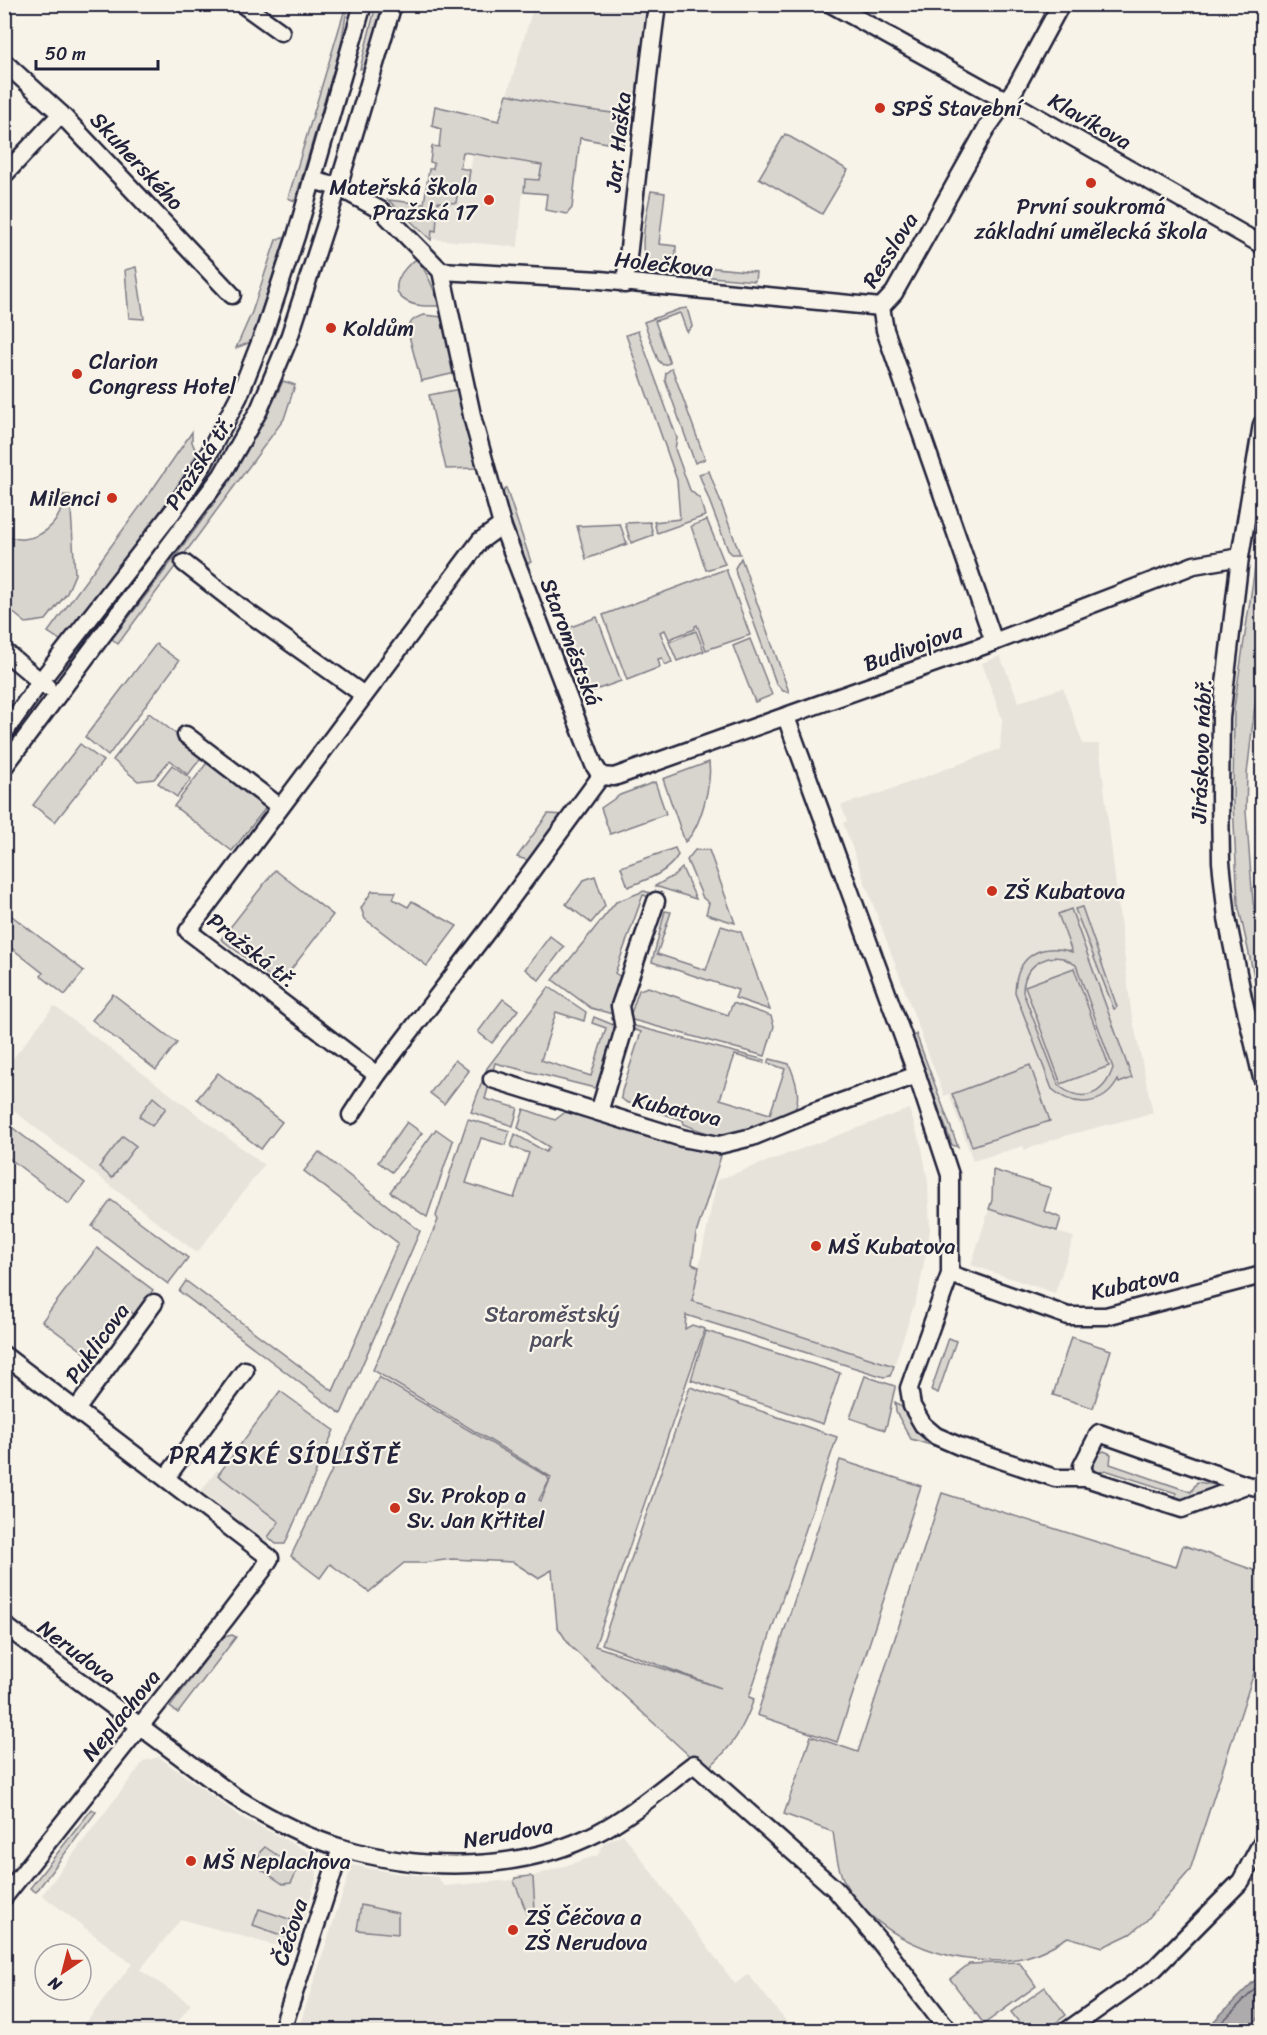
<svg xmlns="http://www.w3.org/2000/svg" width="1267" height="2035" font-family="Sriracha,sans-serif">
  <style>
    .built { fill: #e7e3db }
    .green { fill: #d8d5cf; stroke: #7d7c85; stroke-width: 1.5; fill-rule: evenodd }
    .water { fill: #aeabad; stroke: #76747f; stroke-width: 1.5 }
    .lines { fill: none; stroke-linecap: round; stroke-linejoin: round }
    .shore { stroke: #5a5969; stroke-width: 1.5 }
    .minor-casing { stroke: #22223b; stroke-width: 21 }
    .minor { stroke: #f7f3e8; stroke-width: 16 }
    .poi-dot { fill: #c8321e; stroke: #f7f3e8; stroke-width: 2 }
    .labels { text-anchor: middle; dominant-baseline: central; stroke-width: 4.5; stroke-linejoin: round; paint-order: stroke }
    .poi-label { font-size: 22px; fill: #22223b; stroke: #f7f3e8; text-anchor: start }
    .street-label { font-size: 22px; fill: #22223b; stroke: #f7f3e8 }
    .park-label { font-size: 22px; fill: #504f60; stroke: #f7f3e8 }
    .neighbourhood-label { font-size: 24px; letter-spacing: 1.5px; fill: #22223b; stroke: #f7f3e8 }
  </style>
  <rect width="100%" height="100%" fill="#f7f3e8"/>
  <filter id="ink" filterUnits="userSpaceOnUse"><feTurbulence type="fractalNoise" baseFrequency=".0167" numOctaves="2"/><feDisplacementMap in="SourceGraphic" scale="12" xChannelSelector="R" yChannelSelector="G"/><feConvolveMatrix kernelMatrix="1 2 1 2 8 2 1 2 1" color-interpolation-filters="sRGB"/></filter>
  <g filter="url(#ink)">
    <!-- built -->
    <g class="built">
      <path d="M534,5H648L633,119L506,98Z"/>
      <path d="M473,154L542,165L539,180L524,178L518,247L433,239L390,199L421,203L437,201L458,189L467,191Z"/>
      <path d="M1000,656L1019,702L1063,688L1083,744H1099L1131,1011L1153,1113L1064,1136L1025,1150L1023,1146L973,1161L949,1094L944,1096L843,823L847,821L841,805L878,794L1000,749L1002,719L982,663Z"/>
      <path d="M54,1006L264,1165L197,1253L5,1104L4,1070Z"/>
      <path d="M909,1109L922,1148L928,1182L930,1231L919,1290L894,1366L692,1301L717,1180Z"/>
      <path d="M993,1170L1051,1188L1044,1211L1061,1218L1057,1232L1074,1237L1055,1293L971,1265L992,1200Z"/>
      <path d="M217,1470L283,1522L267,1542L201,1491Z"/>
      <path d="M159,1757L241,1817L309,1852L316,1865L317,1876L294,1951L181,1919L140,1970L191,2004L172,2030H80L132,1964L42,1895L144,1761Z"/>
      <path d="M623,1834L735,1984L748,1974L793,2030H298L352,1865L395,1873L437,1877L444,1886L524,1879L598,1855L604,1843Z"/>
    </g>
    <!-- green -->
    <g class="green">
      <path d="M376,5H384L367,67L360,69Z"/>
      <path d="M345,9H347L341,45L295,201L288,198Z"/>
      <path d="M507,94L566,107L627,115L623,146L580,138L572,208L567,214L545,210L547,194L524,192L525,179L539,180L542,165L463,152L460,168L470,170L467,191L458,190L456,203L438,202L436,231L432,230L431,240L388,200L424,204L429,169H433L434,163L430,162L432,146L439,147L441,129L432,126L435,106L499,121Z"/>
      <path d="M785,134L848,170L822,214L759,178Z"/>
      <path d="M651,191L665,193L659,244L676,246L675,264L756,272L755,281L657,272C655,270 651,269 649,267C636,253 648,208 651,191Z"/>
      <path d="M282,237L285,238L251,342L236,348L252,312L276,240Z"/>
      <path d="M417,259C428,273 434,290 440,306C428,306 416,307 406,301C386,290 403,266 417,259Z"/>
      <path d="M136,267L144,319L129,318L125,270Z"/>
      <path d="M687,308L692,326L687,332L680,313L655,321L670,363L663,365L658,360L644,322L680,309Z"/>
      <path d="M424,315L442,317L455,368L454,372L451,374L421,381L408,332C409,321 414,318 424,315Z"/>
      <path d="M638,331L677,438L675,449L690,490L700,499L705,516L657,533L654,522L680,519L677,480L626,335Z"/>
      <path d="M672,368L705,459L695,463L665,380L666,373Z"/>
      <path d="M283,381L295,385L284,419L118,644L112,639C175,558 242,475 283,381Z"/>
      <path d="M460,389L477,468L446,469L429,395Z"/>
      <path d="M192,432V442L197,454C158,520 110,581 63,642L48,632L150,493Z"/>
      <path d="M709,471L740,554H732L728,550L699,474Z"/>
      <path d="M506,488L531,562L526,564L502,494Z"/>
      <path d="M63,495H70L75,574L67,593L46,620L26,623L5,606V537C11,537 18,540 24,539C48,536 63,518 63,495Z"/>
      <path d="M707,520L725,564L706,570L691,526Z"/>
      <path d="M1262,520V662L1254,713L1247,774L1246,811L1253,902L1262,948V989L1257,990L1238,904L1233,804L1234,708Z"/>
      <path d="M650,522L653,535L631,543L625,523Z"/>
      <path d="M620,524L627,544L586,559L577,526Z"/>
      <path d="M741,558L789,692L783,691L776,683L736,574L735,568Z"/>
      <path d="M726,569L750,635L706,650L697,625L695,626V629L669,639L665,630L660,632L672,662L665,665L662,658L658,659L660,667L627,680L603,615Z"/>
      <path d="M597,617L621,681L587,693L563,630Z"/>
      <path d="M696,631L704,651L677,661L669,642Z"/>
      <path d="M750,639L772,695L755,702L733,646Z"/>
      <path d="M156,644L179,661L108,756L85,737Z"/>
      <path d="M149,713L203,755L188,775L170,760L154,779L138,781L113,760Z"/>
      <path d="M80,744L103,761L55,822L33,805Z"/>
      <path d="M209,760L268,805L232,851L174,806Z"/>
      <path d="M709,762C712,782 701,828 685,842L663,779Z"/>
      <path d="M172,765L191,779L177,797L158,783Z"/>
      <path d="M655,782L666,814L610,834L601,808L620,795Z"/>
      <path d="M548,814L565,815L530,861L517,857Z"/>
      <path d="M675,848L678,855C667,874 647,879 628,887L621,867Z"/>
      <path d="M695,850H709L735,923L706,914L709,903L703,898L687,860Z"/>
      <path d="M682,868L696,899L655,886L675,875Z"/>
      <path d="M275,870L333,915L280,984L221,939Z"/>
      <path d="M595,876L605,906L591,923L566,904L584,880Z"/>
      <path d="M372,891L396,892L393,899L408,907L412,901L457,926L427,966L365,919L361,908Z"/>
      <path d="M644,891L663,897L662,901L643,895L615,973L625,980L616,1015L591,1008L553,980L616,902Z"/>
      <path d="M1082,907L1117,1007L1114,1009L1075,909Z"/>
      <path d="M1071,909L1132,1078L1119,1083L1118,1080C1104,1107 1073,1108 1052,1089L1015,992C1016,957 1039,942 1072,952L1058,914ZM1054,957L1063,958L1076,965L1113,1068C1104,1095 1083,1104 1059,1086L1023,992C1023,972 1035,960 1054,957Z"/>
      <path d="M4,910L84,971L65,995L41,976L43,973L5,943Z"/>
      <path d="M665,911L671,912L657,954L706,970L721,926L741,932L770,1010L735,998L738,990L652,962Z"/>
      <path d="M550,936L564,947L539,980L525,969Z"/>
      <path d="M1074,968L1109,1066L1061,1084L1025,986Z"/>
      <path d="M549,987L586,1012L584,1021L556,1012L541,1060L591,1076L606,1028L592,1023L594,1017L616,1026L599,1089L495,1063L485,1099L518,1108L513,1126L471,1112L487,1068Z"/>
      <path d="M648,987L728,1015L733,1003L771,1016L774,1026L765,1056L629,1019L639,990Z"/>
      <path d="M113,994L177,1043L156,1070L92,1020Z"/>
      <path d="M503,999L518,1010L492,1043L478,1032Z"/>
      <path d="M631,1025L765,1060L764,1063L735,1055L720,1099L770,1114L785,1069L768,1063L770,1059L789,1064C795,1078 802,1097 794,1111C770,1121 743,1137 717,1135C706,1134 694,1128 684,1124L683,1120L626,1102L621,1098L622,1091L641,1032L630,1028Z"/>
      <path d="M916,1034L958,1147L952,1145L913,1037Z"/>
      <path d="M455,1060L469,1071L444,1104L430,1093Z"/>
      <path d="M1030,1065L1050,1121L972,1146L952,1094Z"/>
      <path d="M218,1073L282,1122L261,1149L197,1099Z"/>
      <path d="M153,1097L166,1108L152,1126L139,1116Z"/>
      <path d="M524,1109L555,1120L568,1110L581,1113L721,1156L696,1234L692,1264L699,1267L692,1301L894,1366L890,1376L884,1377L686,1315L685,1329L692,1325L705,1329L595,1646L721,1688L602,1644L690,1387L837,1437L749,1697L754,1699C743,1729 733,1747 708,1768L695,1761L570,1646L557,1626L552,1570L538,1578L513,1562L452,1559L423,1563H404L369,1592L330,1564L320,1578L291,1556L343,1447L379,1377L548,1477L549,1481L539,1500L541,1501L551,1477L373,1370L438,1220L436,1216L468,1119L510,1131L505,1145L481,1138L466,1183L514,1198L529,1153L511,1147L515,1134L546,1152L549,1147L518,1128Z"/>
      <path d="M5,1122L85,1183L69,1204L5,1155L7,1148L5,1146Z"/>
      <path d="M407,1122L422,1133L392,1172L378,1162Z"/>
      <path d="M436,1129L453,1141L427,1217L390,1192Z"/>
      <path d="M123,1136L136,1146L112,1178L99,1167Z"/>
      <path d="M319,1152L420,1231L341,1414L179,1291L186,1281L333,1391L398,1243L304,1171Z"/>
      <path d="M993,1170L1051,1188L1044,1211L1061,1218L1057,1231L989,1209L992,1200Z"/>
      <path d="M111,1200L188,1258L168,1284L92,1226Z"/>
      <path d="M97,1248L153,1290L135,1315L127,1309L91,1357L42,1321Z"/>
      <path d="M706,1331L840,1373L823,1424L691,1380Z"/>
      <path d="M1071,1337L1111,1350L1093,1408L1053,1395Z"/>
      <path d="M949,1338L956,1341L938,1393L931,1390Z"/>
      <path d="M865,1376L895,1386V1388C891,1402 890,1416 885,1430L850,1418Z"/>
      <path d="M280,1391L334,1430L285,1544H276L268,1537L279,1522L218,1475Z"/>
      <path d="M895,1402C906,1408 906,1417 913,1426C921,1435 931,1443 941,1448L911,1439L896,1412Z"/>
      <path d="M1104,1451L1111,1454L1110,1464L1191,1492L1197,1482L1216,1485L1218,1487L1203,1500L1167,1501L1176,1495V1493L1105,1470L1092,1476L1087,1461L1094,1455Z"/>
      <path d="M840,1460L921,1486L837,1742L757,1715Z"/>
      <path d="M942,1493L1176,1567L1183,1545L1262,1573V1648L1190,1870L1146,1921L1130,1934L1103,1947L1068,1937C1055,1945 1041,1953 1026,1957C964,1972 878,1942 846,1885C837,1869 836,1850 833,1832L784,1814L811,1736L858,1752Z"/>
      <path d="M232,1635L236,1637L178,1713L170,1707L221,1639L224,1637Z"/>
      <path d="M92,1809L96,1812L36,1892L30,1888Z"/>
      <path d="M265,1847L295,1867L297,1871L291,1883L283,1884L262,1870L257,1861L260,1852Z"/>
      <path d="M530,1876L533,1878L535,1911L527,1913L514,1881L515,1878Z"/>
      <path d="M361,1905L398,1913V1934L357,1930Z"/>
      <path d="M259,1909L295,1921L289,1938L253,1925Z"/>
      <path d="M1019,1962L1036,1986L984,2024L950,1979L969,1964Z"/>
      <path d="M1045,1987L1066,2015L1046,2030H1025L1011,2012Z"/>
    </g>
    <!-- water -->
    <path class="water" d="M1262,1973V2015L1246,2030H1205Z"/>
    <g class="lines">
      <!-- shore -->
      <path class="shore" d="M1214,2030L1262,1982"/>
      <defs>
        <g id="minor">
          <path d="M242,4L281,32"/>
          <path d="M831,4L988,91L1020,107L1262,245"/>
          <path d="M4,62L61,114L232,295"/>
          <path d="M4,175L61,114"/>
          <path d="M312,180L338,187L382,211L441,271L473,420L502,525L594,765L601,776"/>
          <path d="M441,271L600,280L881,307"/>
          <path d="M625,284L650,59L657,4"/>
          <path d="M881,307L894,293L986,129L1016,87L1061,4"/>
          <path d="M881,307L885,330L994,642"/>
          <path d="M1262,424L1240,557L1221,718L1220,796L1221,862L1227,918L1243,998L1262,1078"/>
          <path d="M184,563L243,609L364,695"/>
          <path d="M4,651L47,687"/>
          <path d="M786,717L917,1075L950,1175V1274L909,1388L912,1406L923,1425L936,1436L959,1446L1055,1478H1086L1182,1509L1246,1485"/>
          <path d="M4,733L40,682L173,511L203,465L239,396L265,330L296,236L363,4"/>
          <path d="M186,735L280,807"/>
          <path d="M4,767L222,475L259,410L288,341L338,187L393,4"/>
          <path d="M601,776L614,777L994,642L1194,565L1240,557"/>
          <path d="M377,1075L188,931L480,541L502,525"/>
          <path d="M492,1079L682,1138L719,1145L752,1137L810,1113L917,1075"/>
          <path d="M599,1112L624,1029L620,1006L656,901"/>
          <path d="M351,1115L377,1075L488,930L601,776"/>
          <path d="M950,1274L1068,1316H1106L1262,1275"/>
          <path d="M4,1355L270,1558L262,1571L227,1617L4,1897"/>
          <path d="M76,1410L154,1303"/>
          <path d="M166,1478L245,1370"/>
          <path d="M1086,1478L1082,1466L1099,1433L1246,1485L1262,1488"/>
          <path d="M4,1625L235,1797C269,1818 304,1837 342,1848C423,1872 521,1872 597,1833C632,1815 663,1787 694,1764L835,1889L880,1942L948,2030"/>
          <path d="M282,2030L341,1848"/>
          <path d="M1068,2030L1154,1969L1241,1881L1262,1842"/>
        </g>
      </defs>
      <!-- minor casing -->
      <use href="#minor" class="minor-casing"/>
      <!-- minor -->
      <use href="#minor" class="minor"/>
    </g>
  </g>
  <!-- markers -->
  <g class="poi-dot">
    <circle cx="880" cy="108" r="6"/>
    <circle cx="1091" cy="183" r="6"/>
    <circle cx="489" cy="200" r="6"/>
    <circle cx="331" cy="328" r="6"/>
    <circle cx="77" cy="374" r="6"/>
    <circle cx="112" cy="498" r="6"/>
    <circle cx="992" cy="891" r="6"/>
    <circle cx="816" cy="1246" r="6"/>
    <circle cx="395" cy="1508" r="6"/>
    <circle cx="191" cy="1861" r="6"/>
    <circle cx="513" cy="1930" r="6"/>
  </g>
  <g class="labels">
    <!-- poi labels -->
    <g class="poi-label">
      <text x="892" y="108">SPŠ Stavební</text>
      <text x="477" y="187" text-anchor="end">Mateřská škola<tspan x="477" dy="25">Pražská 17</tspan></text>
      <text x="1091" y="206" text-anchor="middle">První soukromá<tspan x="1091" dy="25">základní umělecká škola</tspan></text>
      <text x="343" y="328">Koldům</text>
      <text x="89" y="361">Clarion<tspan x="89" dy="25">Congress Hotel</tspan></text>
      <text x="100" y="498" text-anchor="end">Milenci</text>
      <text x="1004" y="891">ZŠ Kubatova</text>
      <text x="828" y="1246">MŠ Kubatova</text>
      <text x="407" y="1495">Sv. Prokop a<tspan x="407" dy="25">Sv. Jan Křtitel</tspan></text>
      <text x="203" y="1861">MŠ Neplachova</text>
      <text x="525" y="1917">ZŠ Čéčova a<tspan x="525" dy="25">ZŠ Nerudova</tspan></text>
    </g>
    <!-- street labels -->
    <g class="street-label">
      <text transform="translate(1090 121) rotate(30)">Klavíkova</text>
      <text transform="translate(618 142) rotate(-84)">Jar. Haška</text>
      <text transform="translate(137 161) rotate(47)">Skuherského</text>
      <text transform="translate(890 250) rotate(-58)">Resslova</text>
      <text transform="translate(664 264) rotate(6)">Holečkova</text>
      <text transform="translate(199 463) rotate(-57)">Pražská tř.</text>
      <text transform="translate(571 642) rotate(69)">Staroměstská</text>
      <text transform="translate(913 647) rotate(-20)">Budivojova</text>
      <text transform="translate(1201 751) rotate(-88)">Jiráskovo nábř.</text>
      <text transform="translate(252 950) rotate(38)">Pražská tř.</text>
      <text transform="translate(677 1109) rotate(13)">Kubatova</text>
      <text transform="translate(1135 1283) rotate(-12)">Kubatova</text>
      <text transform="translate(97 1343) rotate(-54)">Puklicova</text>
      <text transform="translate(77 1652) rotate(37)">Nerudova</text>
      <text transform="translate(121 1715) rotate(-51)">Neplachova</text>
      <text transform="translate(508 1833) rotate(-10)">Nerudova</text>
      <text transform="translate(290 1932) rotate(-72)">Čéčova</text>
    </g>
    <!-- park labels -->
    <g class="park-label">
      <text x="552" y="1314">Staroměstský<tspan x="552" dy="25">park</tspan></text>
    </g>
    <!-- neighbourhood labels -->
    <g class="neighbourhood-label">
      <text x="285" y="1455">PRAŽSKÉ SÍDLIŠTĚ</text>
    </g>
  </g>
  <!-- margin -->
  <rect width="1267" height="2035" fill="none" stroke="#f7f3e8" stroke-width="24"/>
  <rect x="12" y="12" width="1243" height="2011" fill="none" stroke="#22223b" stroke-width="2" filter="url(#ink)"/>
  <!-- north arrow -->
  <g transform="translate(63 1972) rotate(215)"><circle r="28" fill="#f7f3e8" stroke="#a29fa3" stroke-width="1.5"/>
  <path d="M0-4.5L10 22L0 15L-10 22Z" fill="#c8321e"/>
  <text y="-9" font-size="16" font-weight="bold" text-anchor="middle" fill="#22223b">N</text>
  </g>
  <!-- scale -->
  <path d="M36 60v9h122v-9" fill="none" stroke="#22223b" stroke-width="3"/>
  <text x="45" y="60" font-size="18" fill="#22223b" stroke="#f7f3e8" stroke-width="4.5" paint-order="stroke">50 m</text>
</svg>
